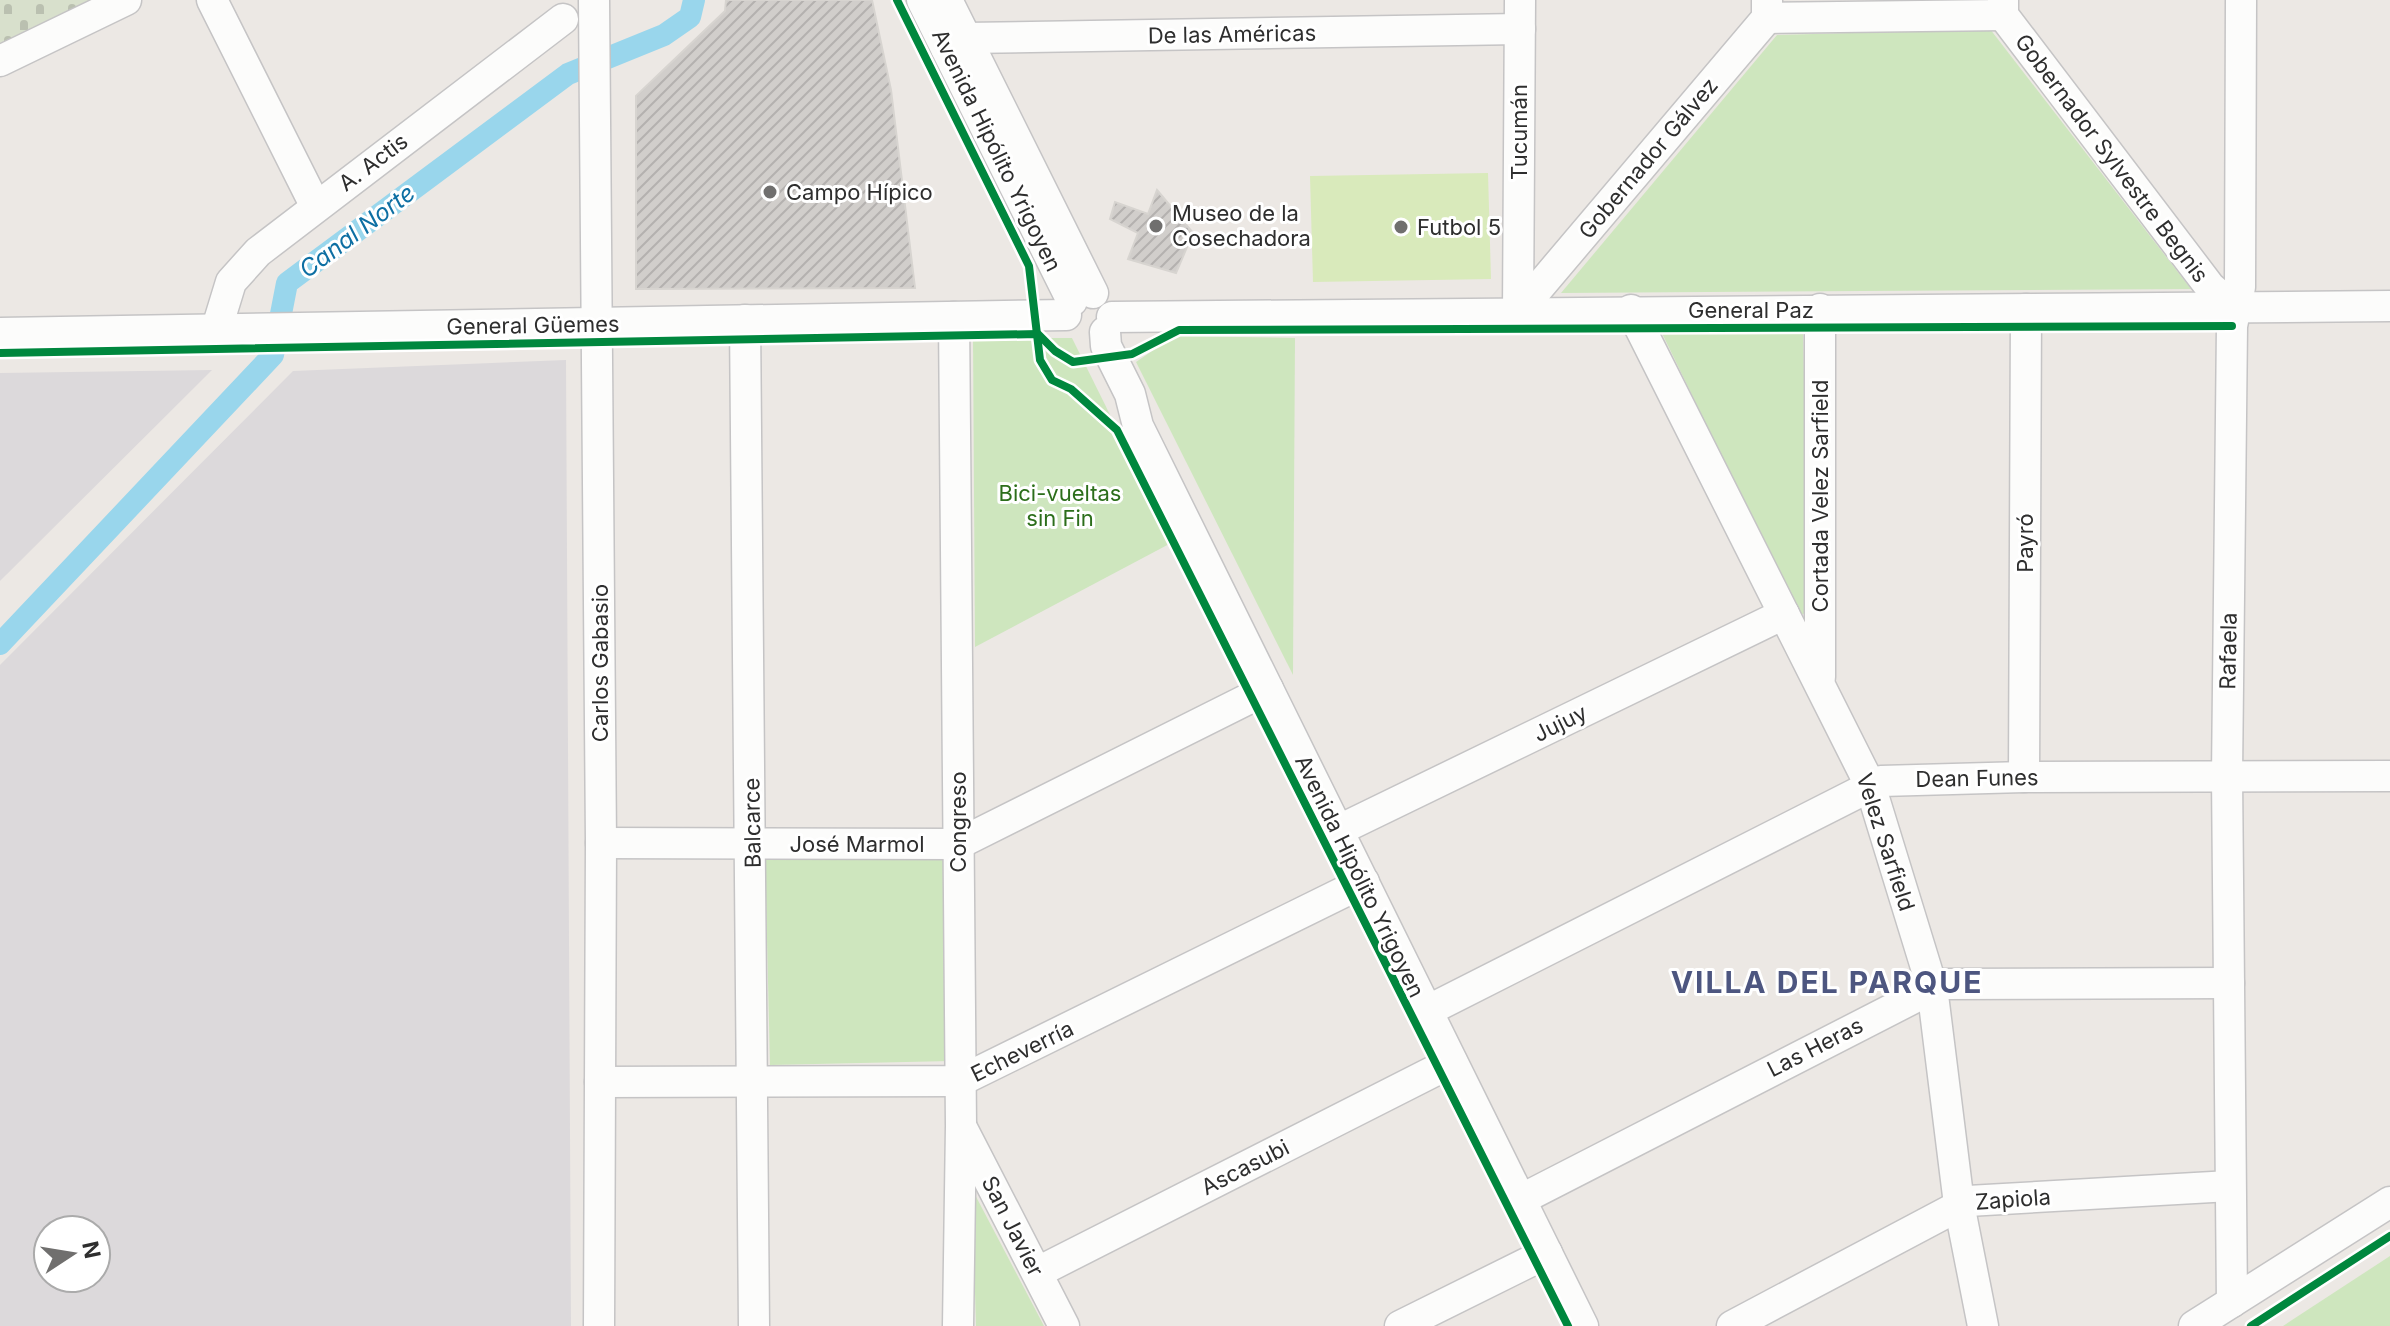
<svg xmlns="http://www.w3.org/2000/svg" width="2390" height="1326" font-family="Inter,sans-serif">
  <style>
    .industrial { fill: #dcd9db; fill-rule: evenodd }
    .green { fill: #cee6be }
    .cemetery { fill: url(#cemetery-stones) }
    .pitch { fill: #d9eabb }
    .lines { fill: none; stroke-linecap: round; stroke-linejoin: round }
    .canal { stroke: #99d6ec; stroke-width: 22 }
    .building { fill: url(#building-hatch); stroke: #d7d4d0; stroke-width: 2 }
    .minor-casing { stroke: #c5c4c5; stroke-width: 33 }
    .minor { stroke: #fcfcfb; stroke-width: 30 }
    .cycleway-casing { stroke: #fff; stroke-width: 13 }
    .cycleway { stroke: #00873e; stroke-width: 8 }
    .poi-dot { fill: #706f6e; stroke: #fff; stroke-width: 3 }
    .labels { text-anchor: middle; dominant-baseline: central; stroke-width: 6; stroke-linejoin: round; paint-order: stroke }
    .street-label { font-size: 22px; fill: #2e2e2e; stroke: #fff }
    .poi-label { font-size: 22px; fill: #2e2e2e; stroke: #fff; text-anchor: start }
    .park-label { font-size: 22px; fill: #2c6e1b; stroke: #fff }
    .water-label { font-size: 24px; font-style: italic; fill: #0d6fa3; stroke: #fff }
    .district-label { font-size: 30px; font-weight: bold; letter-spacing: 2px; fill: #4d5680; stroke: #fff }
  </style>
  <defs>
    <pattern id="cemetery-stones" width="16" height="16" patternUnits="userSpaceOnUse" patternTransform="scale(2)"><rect width="16" height="16" fill="#d8e0cc"/><path d="M2 7V4a2 2 0 0 1 4 0v3zM10 15v-3a2 2 0 0 1 4 0v3z" fill="#bac0b0"/></pattern>
    <pattern id="building-hatch" width="6" height="6" patternUnits="userSpaceOnUse" patternTransform="scale(2)"><rect width="6" height="6" fill="#d1cecb"/><path d="M-1 1l2-2M0 6l6-6M5 7l2-2" fill="none" stroke="#b4b1af"/></pattern>
  </defs>
  <rect width="100%" height="100%" fill="#ece8e4"/>
  <!-- industrial -->
  <g class="industrial">
    <path d="M566,360L571,1326H0V665L293,371ZM96,1230V1278H48V1230Z"/>
    <path d="M212,370L0,581V373Z"/>
  </g>
  <!-- green -->
  <g class="green">
    <path d="M1990,29L2191,289L1561,293L1777,35Z"/>
    <path d="M1658,325L1803,329L1809,611L1799,616Z"/>
    <path d="M1174,336L1295,338L1293,675L1136,362Z"/>
    <path d="M973,338H1072L1173,542L975,647Z"/>
    <path d="M946,850L951,1061L770,1065L765,854Z"/>
    <path d="M972,1189L1044,1326H976Z"/>
    <path d="M2390,1256V1326H2283L2292,1320Z"/>
  </g>
  <!-- cemetery -->
  <path class="cemetery" d="M0,0H126L0,61Z"/>
  <!-- pitch -->
  <path class="pitch" d="M1488,173L1491,279L1313,282L1310,176Z"/>
  <g class="lines">
    <!-- canal -->
    <path class="canal" d="M0,644L273,355L287,283L568,74L664,35L690,17L694,0"/>
  </g>
  <!-- building -->
  <g class="building">
    <path d="M726,0H872L891,90L915,288L636,289V96L725,11Z"/>
    <path d="M1157,190L1193,233L1176,273L1128,259L1138,233L1110,219L1115,202L1148,214Z"/>
  </g>
  <g class="lines">
    <defs>
      <g id="minor">
        <path d="M212,0L315,205"/>
        <path d="M594,0L601,843L599,1326"/>
        <path d="M922,0L1072,301"/>
        <path d="M947,0L1093,293"/>
        <path d="M2003,0V15L2210,287L2235,309"/>
        <path d="M1767,18L2003,15"/>
        <path d="M946,48L966,38L1520,29"/>
        <path d="M0,61L126,0"/>
        <path d="M1631,310L1870,785L1932,987L1959,1204L1983,1326"/>
        <path d="M1518,312L1767,18V0"/>
        <path d="M1518,312L1520,0"/>
        <path d="M954,317L961,1126L958,1326"/>
        <path d="M1112,317L2390,306"/>
        <path d="M745,320L754,1326"/>
        <path d="M216,331L231,282L258,252L563,19"/>
        <path d="M1105,332L1106,346L1130,394L1138,426L1583,1326"/>
        <path d="M0,333L1066,315"/>
        <path d="M1820,677V309"/>
        <path d="M2024,777L2026,309"/>
        <path d="M1337,831L1784,614"/>
        <path d="M601,843L958,844L1268,689"/>
        <path d="M1427,1011L1881,781L2024,777L2390,776"/>
        <path d="M600,1082L960,1081L1364,882"/>
        <path d="M962,1128L1064,1326"/>
        <path d="M1520,1200L1941,984L2229,983"/>
        <path d="M1038,1272L1452,1062"/>
        <path d="M2232,1302L2227,776L2232,326L2240,287L2241,0"/>
        <path d="M1400,1326L1547,1253"/>
        <path d="M1732,1326L1968,1201L2230,1186"/>
        <path d="M2194,1326L2390,1202"/>
      </g>
    </defs>
    <!-- minor casing -->
    <use href="#minor" class="minor-casing"/>
    <!-- minor -->
    <use href="#minor" class="minor"/>
    <defs>
      <g id="cycleway">
        <path d="M897,0L1029,266L1040,360L1052,380L1071,389L1117,430L1568,1326"/>
        <path d="M0,353L1038,334L1055,351L1073,362L1132,354L1179,330L2232,326"/>
        <path d="M2251,1326L2390,1236"/>
      </g>
    </defs>
    <!-- cycleway casing -->
    <use href="#cycleway" class="cycleway-casing"/>
    <!-- cycleway -->
    <use href="#cycleway" class="cycleway"/>
  </g>
  <!-- markers -->
  <g class="poi-dot">
    <circle cx="770" cy="192" r="8"/>
    <circle cx="1156" cy="226" r="8"/>
    <circle cx="1401" cy="227" r="8"/>
  </g>
  <g class="labels">
    <!-- street labels -->
    <g class="street-label">
      <text transform="translate(1232 34) rotate(-1)">De las Américas</text>
      <text transform="translate(1519 132) rotate(-90)">Tucumán</text>
      <text transform="translate(997 150) rotate(64)">Avenida Hipólito Yrigoyen</text>
      <text transform="translate(1648 158) rotate(-50)">Gobernador Gálvez</text>
      <text transform="translate(2112 158) rotate(53)">Gobernador Sylvestre Begnis</text>
      <text transform="translate(373 162) rotate(-37)">A. Actis</text>
      <text x="1751" y="310">General Paz</text>
      <text transform="translate(533 325) rotate(-1)">General Güemes</text>
      <text transform="translate(1820 496) rotate(-90)">Cortada Velez Sarfield</text>
      <text transform="translate(2025 543) rotate(-90)">Payró</text>
      <text transform="translate(2228 651) rotate(-89)">Rafaela</text>
      <text transform="translate(600 663) rotate(-90)">Carlos Gabasio</text>
      <text transform="translate(1560 723) rotate(-26)">Jujuy</text>
      <text transform="translate(1977 778) rotate(-1)">Dean Funes</text>
      <text transform="translate(958 822) rotate(-90)">Congreso</text>
      <text transform="translate(752 823) rotate(-91)">Balcarce</text>
      <text transform="translate(1886 842) rotate(72)">Velez Sarfield</text>
      <text x="857" y="844">José Marmol</text>
      <text transform="translate(1360 876) rotate(64)">Avenida Hipólito Yrigoyen</text>
      <text transform="translate(1815 1047) rotate(-27)">Las Heras</text>
      <text transform="translate(1022 1051) rotate(-26)">Echeverría</text>
      <text transform="translate(1245 1167) rotate(-27)">Ascasubi</text>
      <text transform="translate(2013 1199) rotate(-4)">Zapiola</text>
      <text transform="translate(1013 1226) rotate(63)">San Javier</text>
    </g>
    <!-- poi labels -->
    <g class="poi-label">
      <text x="786" y="192">Campo Hípico</text>
      <text x="1172" y="213">Museo de la<tspan x="1172" dy="25">Cosechadora</tspan></text>
      <text x="1417" y="227">Futbol 5</text>
    </g>
    <!-- park labels -->
    <g class="park-label">
      <text x="1060" y="493">Bici-vueltas<tspan x="1060" dy="25">sin Fin</tspan></text>
    </g>
    <!-- water labels -->
    <g class="water-label">
      <text transform="translate(357 231) rotate(-37)">Canal Norte</text>
    </g>
    <!-- district labels -->
    <g class="district-label">
      <text x="1827" y="982">VILLA DEL PARQUE</text>
    </g>
  </g>
  <!-- north arrow -->
  <g transform="translate(72 1254) rotate(78)"><circle r="38" fill="#ffffff" stroke="#ababab" stroke-width="2"/>
  <path d="M0-6L14 30L0 20L-14 30Z" fill="#706f6e"/>
  <text y="-12" font-size="22" font-weight="bold" text-anchor="middle" fill="#2e2e2e">N</text>
  </g>
</svg>
